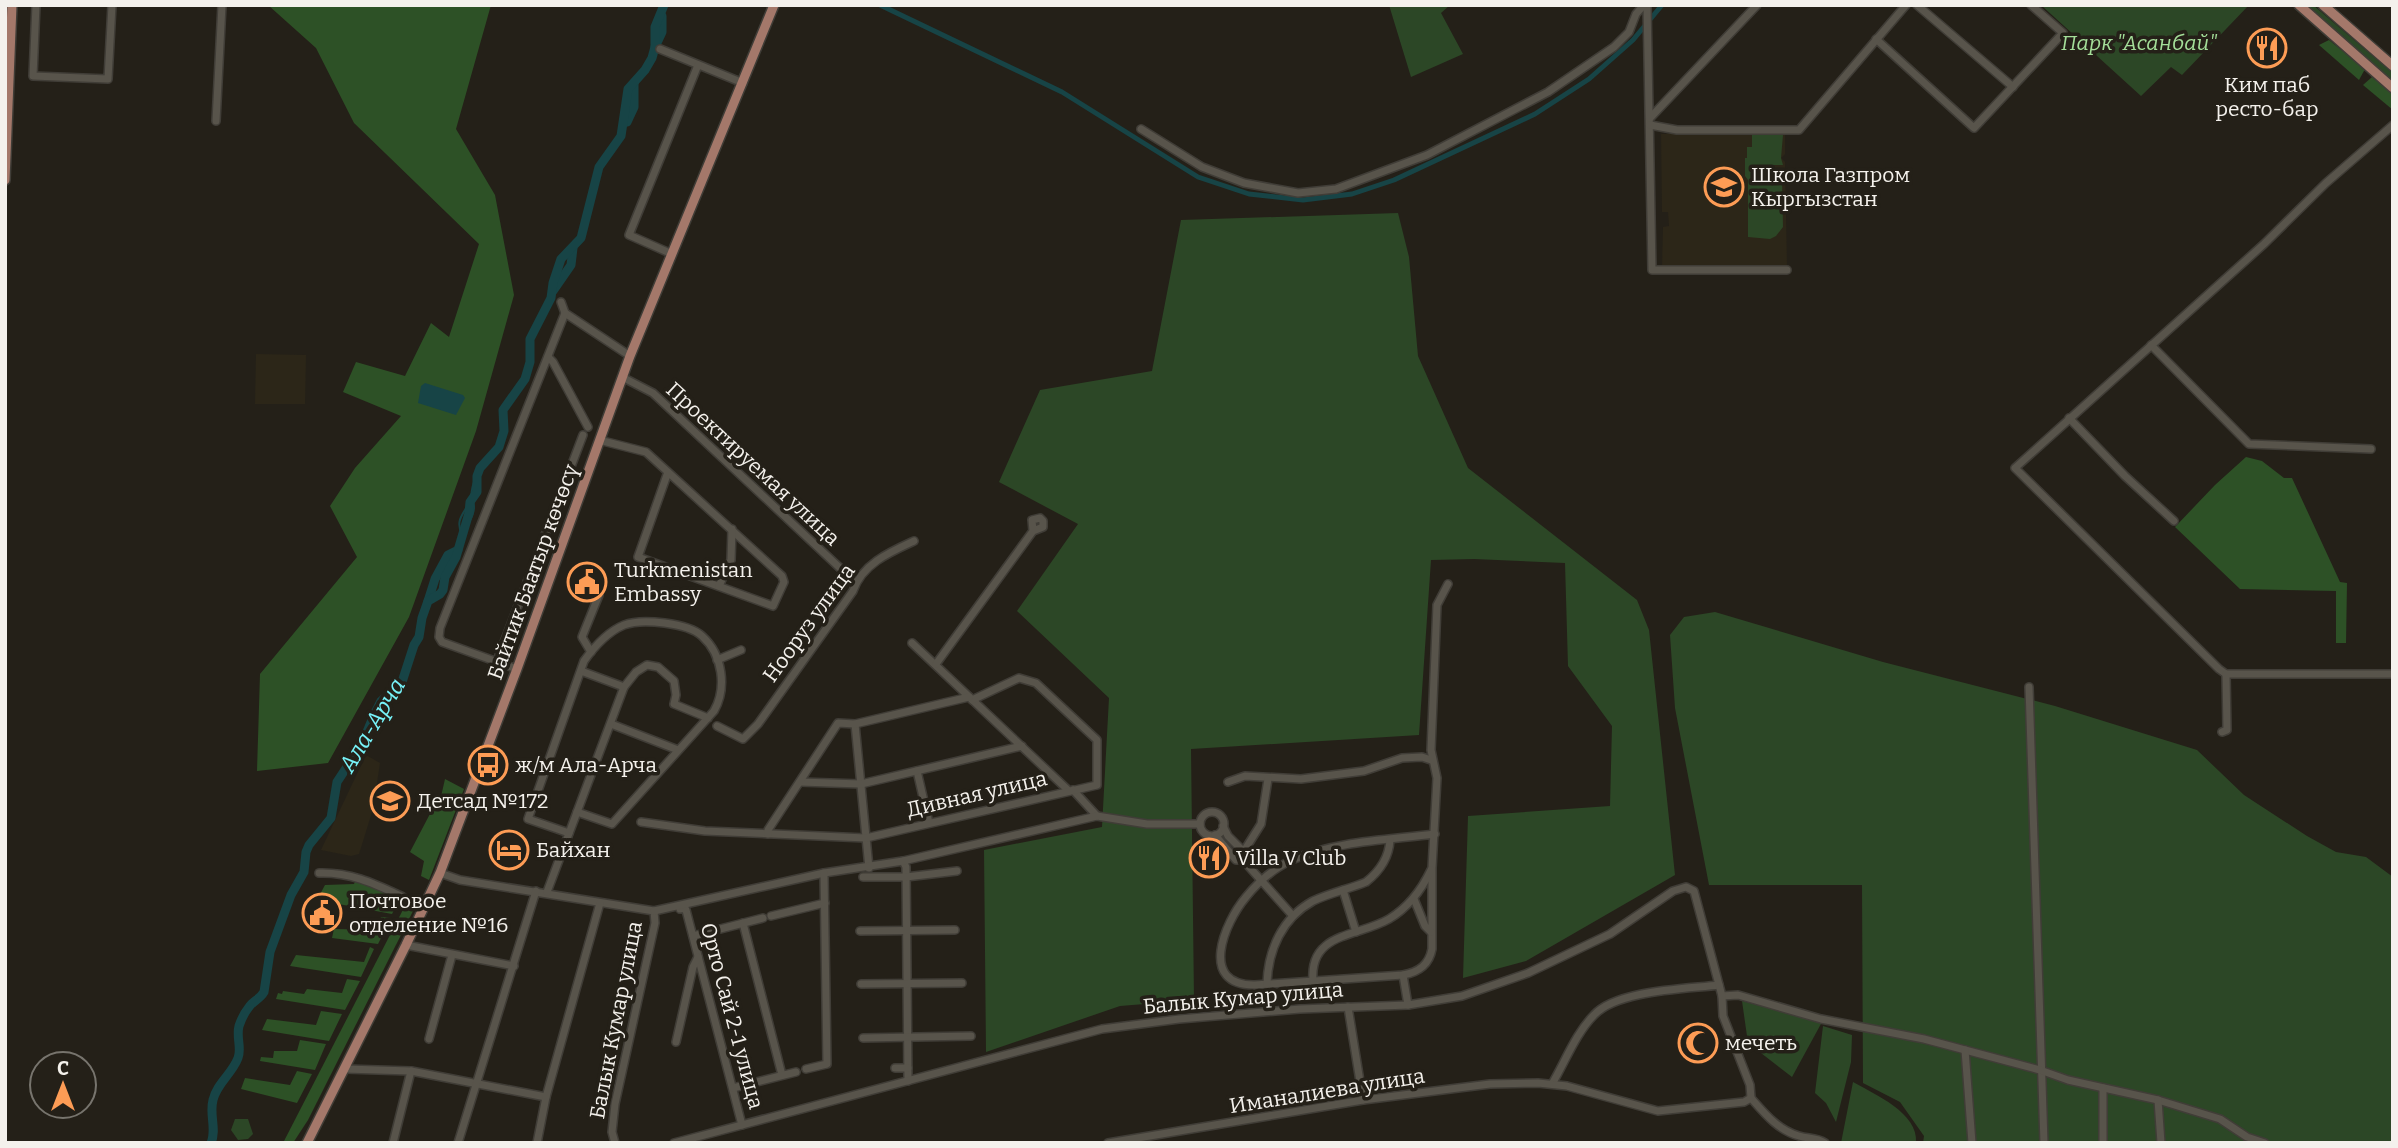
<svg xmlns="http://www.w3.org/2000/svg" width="2398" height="1148" font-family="Bitter,serif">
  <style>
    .built { fill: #2c2618 }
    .green { fill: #2c4726 }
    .forest { fill: #2d5126 }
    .water { fill: #174446 }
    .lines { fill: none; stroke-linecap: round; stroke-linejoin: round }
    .stream { stroke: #174446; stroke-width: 2 }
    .canal { stroke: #174446; stroke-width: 5 }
    .river { stroke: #174446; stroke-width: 9 }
    .minor-casing { stroke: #403d37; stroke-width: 10 }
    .major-casing { stroke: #403d37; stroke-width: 12 }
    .minor { stroke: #58544b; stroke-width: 7 }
    .major { stroke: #a4786a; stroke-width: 9 }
    .labels { text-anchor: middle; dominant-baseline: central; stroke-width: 7; stroke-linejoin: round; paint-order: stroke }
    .park-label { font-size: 21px; font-style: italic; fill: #a4de99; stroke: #242018 }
    .poi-label { font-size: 21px; fill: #f4f1ec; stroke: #242018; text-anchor: start }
    .street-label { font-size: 21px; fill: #f4f1ec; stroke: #242018 }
    .water-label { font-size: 23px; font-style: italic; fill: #77f3f9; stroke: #242018 }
  </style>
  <rect width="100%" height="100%" fill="#242018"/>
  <!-- built -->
  <g class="built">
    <path d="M1785,133V154L1781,158L1785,162L1787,266H1662L1663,227L1669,226L1668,212H1662L1661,134Z"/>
    <path d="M256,354L306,355L305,404H255Z"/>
    <path d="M366,755L380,763L373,809L359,854L351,856L321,850Z"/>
  </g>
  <!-- green -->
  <g class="green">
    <path d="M1389,5H1450L1441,13L1463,54L1411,77Z"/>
    <path d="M2041,5H2249L2182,75L2171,67L2141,96Z"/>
    <path d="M2305,5H2313L2393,73V82Z"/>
    <path d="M1752,135H1783L1781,158L1783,165H1770L1777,170L1782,179L1783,227L1776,236L1770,239L1748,237V180L1745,176V158H1747V147H1752Z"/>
    <path d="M1398,213L1409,257L1418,356L1468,468L1637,600L1649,630L1675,875L1526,961L1463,978L1468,816L1610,806L1612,726L1568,666L1565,563L1474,559L1431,560L1419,735L1191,749L1194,1000L1120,1006L986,1052L984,850L1102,827L1109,698L1017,611L1078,524L999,482L1040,390L1152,371L1181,220Z"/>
    <path d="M1715,612L1883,662L2055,706L2197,750L2244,795L2307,836L2336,852L2366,857L2393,877V1143H1923L1924,1136L1900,1102L1863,1083L1862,885H1709L1675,708L1670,635L1684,617Z"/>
    <path d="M1742,1001L1822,1022L1792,1077L1748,1043Z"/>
    <path d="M1823,1026L1852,1035L1851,1062L1836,1122L1826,1103L1815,1093Z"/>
    <path d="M1853,1082C1874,1094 1919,1113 1916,1143H1841Z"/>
    <path d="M235,1119H248L253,1134L248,1139L238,1140L231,1130Z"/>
  </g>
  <!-- forest -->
  <g class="forest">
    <path d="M268,5H491L456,129L495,195L514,295L476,431L409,617L328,763L257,771L260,674L357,557L330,506L355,468L401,416L343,392L356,362L405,376L431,323L449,337L479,244L354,123L316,48Z"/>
    <path d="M2329,40L2365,69L2359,80L2319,45Z"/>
    <path d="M2372,77L2393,94V110L2363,85Z"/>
    <path d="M2246,457L2262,461L2284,478H2292L2340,582L2347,583L2346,643H2336V591L2240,589L2175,527L2215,485Z"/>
    <path d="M445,779L464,789L429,880L421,876L424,861L410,852L432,810L440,801Z"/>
    <path d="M356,879L400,898L392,914L317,900L325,885L354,884Z"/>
    <path d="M408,900L416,905L308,1120L293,1143H283Z"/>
    <path d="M381,917L391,918L378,944L332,938L334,929L377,930Z"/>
    <path d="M370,947L374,949L361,977L290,966L296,955L364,962Z"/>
    <path d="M347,979L360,981L345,1010L276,999L278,993L282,994L283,991L304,994L307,989L342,993Z"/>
    <path d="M321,1011L342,1014L329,1041L262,1030L267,1019L316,1025Z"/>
    <path d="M300,1040L326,1044L315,1070L260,1061L261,1057L273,1058L274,1051H297Z"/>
    <path d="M297,1071L312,1074L297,1103L241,1089L245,1078L290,1085Z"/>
  </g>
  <!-- water -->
  <path class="water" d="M425,383L463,395L465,398L456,415L418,403L421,386Z"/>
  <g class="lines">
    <!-- stream -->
    <g class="stream">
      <path d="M560,263V280"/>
      <path d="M464,527C472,520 476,510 473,500"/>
      <path d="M462,535C455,520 463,515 469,503C473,495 470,486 477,476"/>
    </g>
    <!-- canal -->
    <path class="canal" d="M880,5L1062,92L1198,177L1249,194L1303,200L1352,194L1394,180L1535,114L1589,79L1633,40L1662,5"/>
    <!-- river -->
    <g class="river">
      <path d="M655,47L662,32V16"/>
      <path d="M627,122L634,107V83"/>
      <path d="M553,291L571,265L573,248"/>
      <path d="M428,601L435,579L448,555L458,550"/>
      <path d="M211,1143C217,1129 209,1115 213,1100C217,1083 232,1074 238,1058C242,1049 236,1037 239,1026C241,1020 245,1012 249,1007C253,1001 260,999 264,992L270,952L291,895L304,872L306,852L309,845L331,818L337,782L362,744L374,715L381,701L402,682L414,645L419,637L422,618L428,601L440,594L443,590L445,577L456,557L469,513L470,502L477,492V476L480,468L499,447L504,431L503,410L525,379L530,362V339L551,298L553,283L561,259L581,238L599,167L621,136L628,89L645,70L652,58L655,47V27L664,5"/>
    </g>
    <defs>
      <g id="minor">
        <path d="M36,5L33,76L108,79L112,5"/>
        <path d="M1647,5L1652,270H1787"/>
        <path d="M1917,5L2013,87"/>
        <path d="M1876,39L1974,128L2063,33L2031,5"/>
        <path d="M660,49L743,83"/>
        <path d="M1650,118L1757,5"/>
        <path d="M216,121L222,5"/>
        <path d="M1650,125L1677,130H1799L1906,5"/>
        <path d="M1141,129L1202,167L1244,183L1298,193L1336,189L1427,155L1548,92L1614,47L1629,32L1636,14L1644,5"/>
        <path d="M672,254L629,235L698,65"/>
        <path d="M561,302L565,313L630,356"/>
        <path d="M2151,345L2249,444L2371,449"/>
        <path d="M548,357L553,362L588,427"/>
        <path d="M622,377L653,393L856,583"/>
        <path d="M2069,418L2125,476L2174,521"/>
        <path d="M599,440L646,452L782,576L784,582L773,606L638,557L668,472"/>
        <path d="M719,586L731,560L732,529"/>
        <path d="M912,643L1069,791"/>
        <path d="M591,652L582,637L599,595"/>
        <path d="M717,660L741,650"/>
        <path d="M497,661L583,435"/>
        <path d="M936,664L1033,531L1043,527V521L1040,518L1032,520L1033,531"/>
        <path d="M517,669L442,642L439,637L440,628L565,313"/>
        <path d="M581,671L624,687"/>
        <path d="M2226,674L2219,669L2015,468L2264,244L2326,183L2393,125"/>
        <path d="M2029,687L2044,1143"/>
        <path d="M611,724L678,750"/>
        <path d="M855,724L869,868"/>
        <path d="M717,726L743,739L758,724L853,591C862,564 890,552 914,541"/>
        <path d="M2222,732L2227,730L2226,674H2393"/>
        <path d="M917,771L929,823"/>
        <path d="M800,782L861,784L1022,746"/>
        <path d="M1228,782L1245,776L1301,779L1364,771L1402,758L1422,757L1431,760"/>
        <path d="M1073,790L1097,816"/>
        <circle cx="1212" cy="824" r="12"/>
        <path d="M641,822L705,831L866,838L1097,785V740L1036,683L1019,678L972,700"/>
        <path d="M569,833L528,819L584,661C594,647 607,632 624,625C642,618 688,623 702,636C723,655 727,688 714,711L612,824L577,812"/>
        <path d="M768,834V830L838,723L855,724L969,697"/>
        <path d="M1435,834C1388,840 1336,841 1292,860C1274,868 1259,881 1246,897C1224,923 1198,986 1255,985L1403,975C1419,972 1429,965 1432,949V868L1437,778L1431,750L1437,605L1448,584"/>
        <path d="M1215,835L1236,860H1243L1245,853L1228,836L1223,826"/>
        <path d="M1244,851L1261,824L1268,779"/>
        <path d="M1243,860L1293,916"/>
        <path d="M903,861L906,867L908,1081"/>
        <path d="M319,873C351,872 375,884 403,897"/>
        <path d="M440,873L460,880L654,911L655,923L615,1104L612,1132L615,1143"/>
        <path d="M863,877H906L957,871"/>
        <path d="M1343,890L1356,932"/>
        <path d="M547,892L624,687L636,672L647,665L658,667L674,681L676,695L674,704L708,718"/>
        <path d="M1414,899L1425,926L1431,932"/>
        <path d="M680,909L685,908L686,910L742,1125"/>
        <path d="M654,911L824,873L903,861L1097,816L1147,824H1200"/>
        <path d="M771,916L825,903"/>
        <path d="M743,923L782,1075"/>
        <path d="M860,931L955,930"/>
        <path d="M693,936L763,918"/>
        <path d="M406,945L514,966"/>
        <path d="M1403,975L1408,1005"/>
        <path d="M1313,981C1309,932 1358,937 1389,919C1409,907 1421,891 1431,870"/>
        <path d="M861,984L962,983"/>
        <path d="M1267,984C1268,950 1282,918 1313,901C1330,893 1349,889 1366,882C1380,871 1389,858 1390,840"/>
        <path d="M1722,996L1738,995L1821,1019L1924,1039L2040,1070L2068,1080L2158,1100L2220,1119L2247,1137L2265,1143"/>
        <path d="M1348,1007L1363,1100"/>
        <path d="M863,1038L971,1036"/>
        <path d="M429,1039L452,955"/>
        <path d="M676,1042L693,967L698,957"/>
        <path d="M1965,1050L1972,1143"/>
        <path d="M895,1068H908"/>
        <path d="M345,1069L411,1071L546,1097"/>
        <path d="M806,1069L827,1064L824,873"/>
        <path d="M1552,1084C1565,1062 1576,1033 1594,1015C1617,990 1686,989 1719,985"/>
        <path d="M733,1088L796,1072"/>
        <path d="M2103,1088V1143"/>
        <path d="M1751,1098C1765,1114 1778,1130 1799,1136C1808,1139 1816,1137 1825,1143"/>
        <path d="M2158,1100L2161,1143"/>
        <path d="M393,1143L411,1071"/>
        <path d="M458,1143L536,891"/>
        <path d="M537,1143L546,1097L600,903"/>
        <path d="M674,1143L1102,1029L1179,1019L1300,1009L1408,1005L1462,996L1528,973L1610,934L1673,891L1686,887L1694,891L1722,996L1723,1016L1750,1085L1751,1098L1744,1102L1658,1111L1567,1086L1538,1083L1490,1084L1363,1100L1108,1143"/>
      </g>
      <g id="major">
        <path d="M2299,5L2393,88"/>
        <path d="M2323,5L2393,66"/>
        <path d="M5,180L12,5"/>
        <path d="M307,1143L406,945L440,873L517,669L630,356L774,5"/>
      </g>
    </defs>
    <!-- minor casing -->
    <use href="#minor" class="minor-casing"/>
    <!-- major casing -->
    <use href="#major" class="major-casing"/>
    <!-- minor -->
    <use href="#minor" class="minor"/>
    <!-- major -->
    <use href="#major" class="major"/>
  </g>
  <!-- icons -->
  <defs>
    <symbol id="restaurant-ring" viewBox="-11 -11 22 22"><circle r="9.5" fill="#242018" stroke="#fd9c55" stroke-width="1.5"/><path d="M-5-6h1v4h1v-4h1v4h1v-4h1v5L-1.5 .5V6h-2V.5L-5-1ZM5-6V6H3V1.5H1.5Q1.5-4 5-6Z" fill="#fd9c55"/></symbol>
    <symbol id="school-ring" viewBox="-11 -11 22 22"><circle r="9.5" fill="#242018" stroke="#fd9c55" stroke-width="1.5"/><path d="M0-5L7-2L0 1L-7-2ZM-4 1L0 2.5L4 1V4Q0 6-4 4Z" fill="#fd9c55"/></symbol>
    <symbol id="civic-ring" viewBox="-11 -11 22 22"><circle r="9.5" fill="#242018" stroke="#fd9c55" stroke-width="1.5"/><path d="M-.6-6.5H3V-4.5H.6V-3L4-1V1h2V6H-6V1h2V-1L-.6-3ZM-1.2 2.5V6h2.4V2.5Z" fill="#fd9c55"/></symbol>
    <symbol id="bus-ring" viewBox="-11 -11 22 22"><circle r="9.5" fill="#242018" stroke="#fd9c55" stroke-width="1.5"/><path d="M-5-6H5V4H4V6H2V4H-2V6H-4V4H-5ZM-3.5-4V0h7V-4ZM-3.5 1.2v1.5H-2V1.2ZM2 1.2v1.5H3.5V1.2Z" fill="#fd9c55"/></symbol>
    <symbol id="hotel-ring" viewBox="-11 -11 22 22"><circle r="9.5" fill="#242018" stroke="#fd9c55" stroke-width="1.5"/><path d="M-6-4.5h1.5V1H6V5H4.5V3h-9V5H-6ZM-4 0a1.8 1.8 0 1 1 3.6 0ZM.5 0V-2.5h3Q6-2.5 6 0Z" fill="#fd9c55"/></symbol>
    <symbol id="mosque-ring" viewBox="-11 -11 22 22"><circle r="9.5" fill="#242018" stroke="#fd9c55" stroke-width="1.5"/><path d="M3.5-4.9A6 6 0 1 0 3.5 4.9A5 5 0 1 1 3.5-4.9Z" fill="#fd9c55"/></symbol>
  </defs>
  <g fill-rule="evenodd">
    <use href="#restaurant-ring" x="2245" y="26" width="44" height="44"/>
    <use href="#school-ring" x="1702" y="165" width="44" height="44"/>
    <use href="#civic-ring" x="565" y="560" width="44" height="44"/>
    <use href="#bus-ring" x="466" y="743" width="44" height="44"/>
    <use href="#school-ring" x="368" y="779" width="44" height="44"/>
    <use href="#hotel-ring" x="487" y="828" width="44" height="44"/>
    <use href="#restaurant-ring" x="1187" y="836" width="44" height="44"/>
    <use href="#civic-ring" x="300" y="891" width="44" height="44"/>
    <use href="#mosque-ring" x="1676" y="1021" width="44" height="44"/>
  </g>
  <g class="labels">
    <!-- park labels -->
    <g class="park-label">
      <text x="2139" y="43">Парк "Асанбай"</text>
    </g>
    <!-- poi labels -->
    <g class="poi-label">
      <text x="2267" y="85" text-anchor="middle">Ким паб<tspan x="2267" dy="24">ресто-бар</tspan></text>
      <text x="1751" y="175">Школа Газпром<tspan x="1751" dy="24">Кыргызстан</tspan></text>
      <text x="614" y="570">Turkmenistan<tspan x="614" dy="24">Embassy</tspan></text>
      <text x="515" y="765">ж/м Ала-Арча</text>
      <text x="417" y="801">Детсад №172</text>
      <text x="536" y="850">Байхан</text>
      <text x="1236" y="858">Villa V Club</text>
      <text x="349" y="901">Почтовое<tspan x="349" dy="24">отделение №16</tspan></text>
      <text x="1725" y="1043">мечеть</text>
    </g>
    <!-- street labels -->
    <g class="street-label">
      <text transform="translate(753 464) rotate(43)">Проектируемая улица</text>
      <text transform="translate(533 572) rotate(-70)">Байтик Баатыр көчөсү</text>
      <text transform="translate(809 623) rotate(-54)">Нооруз улица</text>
      <text transform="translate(977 794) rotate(-13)">Дивная улица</text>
      <text transform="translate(1243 998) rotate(-5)">Балык Кумар улица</text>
      <text transform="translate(732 1016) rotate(75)">Орто Сай 2-1 улица</text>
      <text transform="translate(616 1020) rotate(-79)">Балык Кумар улица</text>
      <text transform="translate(1327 1091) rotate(-9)">Иманалиева улица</text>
    </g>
    <!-- water labels -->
    <g class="water-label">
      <text transform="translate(372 725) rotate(-59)">Ала-Арча</text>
    </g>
  </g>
  <!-- border -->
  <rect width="2398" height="1148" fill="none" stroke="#f4f1ec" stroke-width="14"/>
  <!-- north arrow -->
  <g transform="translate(63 1085)"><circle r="33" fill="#242018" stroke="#77746d" stroke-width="2"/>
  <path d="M0-5L12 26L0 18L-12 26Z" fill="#fd9c55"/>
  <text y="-10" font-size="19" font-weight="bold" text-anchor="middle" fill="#f4f1ec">С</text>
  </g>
</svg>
